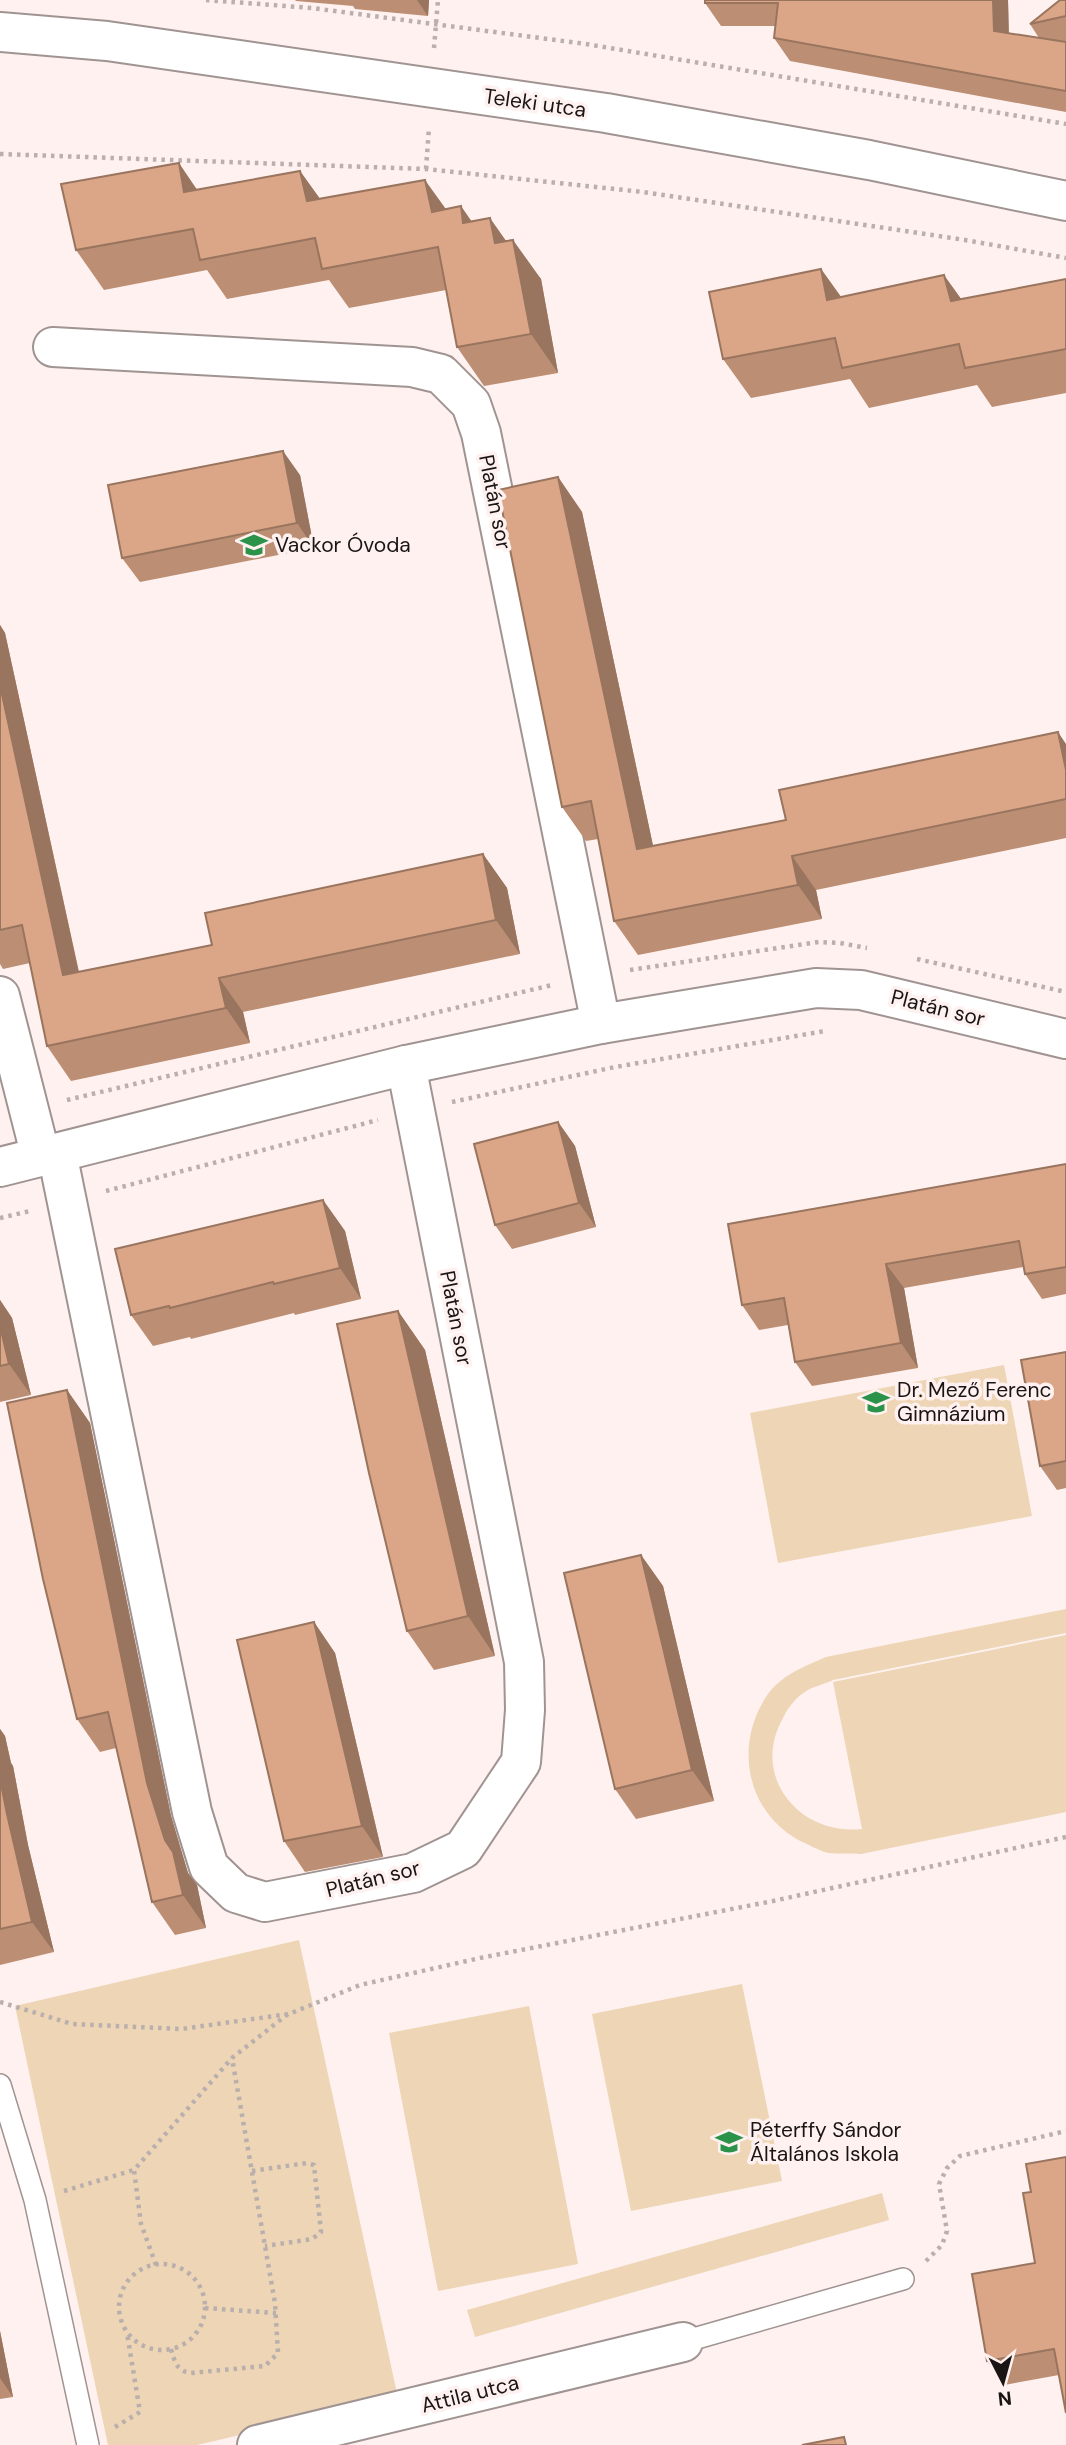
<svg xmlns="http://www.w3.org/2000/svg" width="1066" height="2445" font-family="'DM Sans',sans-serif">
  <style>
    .green { fill: #edd5b5 }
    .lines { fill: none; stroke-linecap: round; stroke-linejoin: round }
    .service-casing { stroke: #a09492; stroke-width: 24 }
    .minor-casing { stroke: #a09492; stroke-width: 42 }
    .tertiary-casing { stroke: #a09492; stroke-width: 42 }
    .path { stroke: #b9afad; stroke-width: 4.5; stroke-dasharray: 3.5 5; stroke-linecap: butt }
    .service { stroke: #fff; stroke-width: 21 }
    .minor { stroke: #fff; stroke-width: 38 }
    .tertiary { stroke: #fff; stroke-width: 38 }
    .wall { fill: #bc8f74 }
    .shaded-wall { fill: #99745e }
    .building { fill: #dba687; stroke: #99745e; stroke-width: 2 }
    .labels { text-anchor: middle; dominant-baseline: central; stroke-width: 7; stroke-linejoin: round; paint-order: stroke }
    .street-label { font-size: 21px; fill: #1a1515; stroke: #fef1ef }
    .poi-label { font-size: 21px; fill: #1a1515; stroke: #fef1ef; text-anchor: start }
  </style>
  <rect width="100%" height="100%" fill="#fef1ef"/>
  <!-- green -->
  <g class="green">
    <path d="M1004,1365L1032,1516L778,1563L750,1413Z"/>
    <path d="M1066,1609V1633L833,1680C825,1684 815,1686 808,1690C797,1696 788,1707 783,1718C750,1776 799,1836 862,1829L833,1682L1066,1635V1812L861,1854C851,1853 839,1854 829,1853C822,1852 815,1848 809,1845C748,1820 731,1747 768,1694C782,1675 805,1666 826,1657Z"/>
    <path d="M299,1940L398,2398L197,2445H108L15,2006Z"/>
    <path d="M742,1984L782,2181L631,2211L592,2014Z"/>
    <path d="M529,2006L578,2264L438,2291L389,2033Z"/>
    <path d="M882,2193L889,2220L475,2337L467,2310Z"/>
  </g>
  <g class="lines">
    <defs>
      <g id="service">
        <path d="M0,2085L35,2200L88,2445"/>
        <path d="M683,2342L903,2279"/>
      </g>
      <g id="minor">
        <path d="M53,347L412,367L441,374L471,404L481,433L601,1024"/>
        <path d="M0,996L41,1157"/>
        <path d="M57,1153L192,1812L209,1867L236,1893L265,1902L413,1873L463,1849L521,1762L525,1710L524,1662L406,1065"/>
        <path d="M0,1167L406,1065L601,1024L816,988L861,990L1066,1039"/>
        <path d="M257,2445L683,2342"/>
      </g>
      <path id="tertiary" d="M0,32L107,41L606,113L869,160L1066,201"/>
    </defs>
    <!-- service casing -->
    <use href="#service" class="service-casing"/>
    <!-- minor casing -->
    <use href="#minor" class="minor-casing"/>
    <!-- tertiary casing -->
    <use href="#tertiary" class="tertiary-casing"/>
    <!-- path -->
    <g class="path">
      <path d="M206,0L312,8L586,44L1066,124"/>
      <path d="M434,48L438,0"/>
      <path d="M0,154L426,169L643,192L965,240L1066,258"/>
      <path d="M426,169L429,127"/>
      <path d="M917,959L1066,992"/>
      <path d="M630,970L819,942L840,943L867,948"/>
      <path d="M67,1100L552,985"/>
      <path d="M452,1102L615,1067L825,1031"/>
      <path d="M106,1191L378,1120"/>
      <path d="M0,1218L30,1211"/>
      <path d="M0,2002L72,2024L181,2029L289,2014L360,1985L480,1958L773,1901L1066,1837"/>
      <path d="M252,2171L307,2163L314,2165L321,2232L312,2239L265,2246"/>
      <path d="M64,2191L134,2170"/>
      <path d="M926,2261L942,2245L947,2231L939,2184L947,2168L960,2156L1066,2131"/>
      <circle cx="162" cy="2307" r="43"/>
      <path d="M156,2265L141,2224L134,2170L232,2058L288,2014"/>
      <path d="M205,2308L276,2313"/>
      <path d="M171,2349C175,2363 177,2371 191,2373L265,2366L278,2353L275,2303L232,2058"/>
      <path d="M115,2427L140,2412L127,2333"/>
    </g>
    <!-- service -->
    <use href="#service" class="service"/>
    <!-- minor -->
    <use href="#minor" class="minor"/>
    <!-- tertiary -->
    <use href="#tertiary" class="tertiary"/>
  </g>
  <!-- wall -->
  <g class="wall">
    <path d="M295,0H429L428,16L355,9L353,6L296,1Z"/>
    <path d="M705,0H1008L1009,33L1039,38L1030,24L1066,0V112L790,61L774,38L775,26H721L705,3Z"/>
    <path d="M300,171L320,199L446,209L472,222L507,241L541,279L558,373L484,386L457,347L446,290L349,308L329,280L227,299L207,270L104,290L76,250L197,190Z"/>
    <path d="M821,269L841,297L961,299L1066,279V393L992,407L977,385L869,408L850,379L751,398L723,359Z"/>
    <path d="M300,475L314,548L140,582L122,558Z"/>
    <path d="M558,477L582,512L653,846L786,820L1066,744V838L816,890L822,919L638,955L614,921L598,839L586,841L562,807Z"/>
    <path d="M0,625L5,633L79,972L212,945L483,854L507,888L520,954L243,1012L250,1043L71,1081L47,1046L30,963L3,969L0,964Z"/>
    <path d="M558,1122L575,1146L596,1227L512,1249L495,1225Z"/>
    <path d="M1066,1164V1294L1042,1299L1025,1274L1023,1267L904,1288L918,1368L812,1386L795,1362L788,1325L759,1330L742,1305Z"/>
    <path d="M323,1200L345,1231L361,1299L295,1315L294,1313L191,1339L190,1337L153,1346L131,1315Z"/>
    <path d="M0,1300L12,1318L31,1395L0,1402Z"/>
    <path d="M398,1311L425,1350L495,1656L434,1670L407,1631Z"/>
    <path d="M1066,1352V1488L1057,1490L1040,1466Z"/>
    <path d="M67,1390L90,1423L171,1816L188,1873L197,1885L206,1928L175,1935L152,1902L116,1748L100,1752L77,1719Z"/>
    <path d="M641,1555L663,1586L714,1801L636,1819L615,1789Z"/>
    <path d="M314,1622L335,1653L383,1857L305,1872L284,1841Z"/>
    <path d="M0,1729L5,1736L11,1763L13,1766L28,1845L54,1952L0,1965Z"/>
    <path d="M1031,2192L1059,2375L1004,2385L987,2361L1035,2263Z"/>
    <path d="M0,2331L13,2397L0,2399Z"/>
  </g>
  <!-- shaded-wall -->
  <g class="shaded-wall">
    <path d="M417,0H429L428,16Z"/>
    <path d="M993,0H1008L1009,53L994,31Z"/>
    <path d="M179,163L206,203L184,192Z"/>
    <path d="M300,171L328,210L307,201Z"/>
    <path d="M425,180L453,219L432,212Z"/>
    <path d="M461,206L488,245L463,223Z"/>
    <path d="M490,218L516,255L513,240L541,279L558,373L531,334L495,243Z"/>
    <path d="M821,269L849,308L827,300Z"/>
    <path d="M944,275L972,314L951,301Z"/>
    <path d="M283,451L300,475L314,548L297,523Z"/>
    <path d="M558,477L582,512L661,883L637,849Z"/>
    <path d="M0,625L5,633L87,1010L63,975L0,685Z"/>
    <path d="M1058,732L1066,744V770Z"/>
    <path d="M483,854L507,888L520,954L496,920Z"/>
    <path d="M792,856L816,890L822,919L798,885Z"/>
    <path d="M219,978L243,1012L250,1043L226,1008Z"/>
    <path d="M558,1122L575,1146L596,1227L579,1203Z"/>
    <path d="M323,1200L345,1231L361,1299L340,1268Z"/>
    <path d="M886,1264L904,1288L918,1368L901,1343Z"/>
    <path d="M0,1300L12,1318L31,1395L9,1364L0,1326Z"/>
    <path d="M398,1311L425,1350L495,1656L468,1616Z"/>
    <path d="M67,1390L90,1423L171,1816L188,1873L197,1885L206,1928L183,1895L147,1783Z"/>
    <path d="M641,1555L663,1586L714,1801L692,1770Z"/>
    <path d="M314,1622L335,1653L383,1857L362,1826Z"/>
    <path d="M0,1729L5,1736L11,1763L13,1766L28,1845L54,1952L32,1922L7,1814L0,1779Z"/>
    <path d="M0,2331L13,2397L0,2378Z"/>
  </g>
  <!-- building -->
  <g class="building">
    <path d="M705,0H993L994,31L1066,42V91L774,38L778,3H705Z"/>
    <path d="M1060,0H1066V16L1030,24Z"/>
    <path d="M179,163L184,192L300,171L307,201L425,180L432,212L461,206L463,223L490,218L495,243L513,240L531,334L457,347L438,247L322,269L315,238L200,260L193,229L76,250L61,184Z"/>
    <path d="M821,269L827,300L944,275L951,301L1066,279V349L965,368L959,344L842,368L835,338L723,359L709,292Z"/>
    <path d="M283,451L297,523L122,558L108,485Z"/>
    <path d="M558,477L637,849L786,820L779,790L1058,732L1066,770V799L792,856L798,885L614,921L591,801L562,807L498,490Z"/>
    <path d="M0,685L63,975L212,945L205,913L483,854L496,920L219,978L226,1008L47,1046L22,925L0,930Z"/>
    <path d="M558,1122L579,1203L495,1225L474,1144Z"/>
    <path d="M1066,1164V1267L1025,1274L1019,1241L886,1264L901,1343L795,1362L784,1298L742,1305L728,1224Z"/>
    <path d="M323,1200L340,1268L274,1284L273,1282L170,1308L169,1306L131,1315L115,1249Z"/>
    <path d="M398,1311L468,1616L407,1631L369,1473L337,1324Z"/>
    <path d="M0,1326L9,1364L0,1366Z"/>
    <path d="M1066,1352V1461L1040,1466L1021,1360Z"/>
    <path d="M67,1390L147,1783L165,1840L173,1852L183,1895L152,1902L108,1712L77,1719L43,1579L7,1403Z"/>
    <path d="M641,1555L692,1770L615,1789L564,1573Z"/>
    <path d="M314,1622L362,1826L284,1841L237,1640Z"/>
    <path d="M0,1779L7,1814L32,1922L0,1929Z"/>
    <path d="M1066,2157V2413L1054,2349L987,2361L972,2274L1035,2263L1023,2193L1031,2192L1026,2164Z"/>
    <path d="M844,2437L846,2445H802Z"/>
  </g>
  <!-- icons -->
  <defs>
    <symbol id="school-bare" viewBox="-9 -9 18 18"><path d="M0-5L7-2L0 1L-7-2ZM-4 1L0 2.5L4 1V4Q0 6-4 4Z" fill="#2b9249" stroke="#fef1ef" stroke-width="2.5" paint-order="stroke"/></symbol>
  </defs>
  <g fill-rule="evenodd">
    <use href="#school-bare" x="235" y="526" width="38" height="38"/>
    <use href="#school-bare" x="857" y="1383" width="38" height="38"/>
    <use href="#school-bare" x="710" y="2123" width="38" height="38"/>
  </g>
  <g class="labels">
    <!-- street labels -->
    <g class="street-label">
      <text transform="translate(535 103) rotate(8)">Teleki utca</text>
      <text transform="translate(495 502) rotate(79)">Platán sor</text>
      <text transform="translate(938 1008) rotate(14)">Platán sor</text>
      <text transform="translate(456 1318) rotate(79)">Platán sor</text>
      <text transform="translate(373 1879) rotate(-14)">Platán sor</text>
      <text transform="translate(470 2394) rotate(-14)">Attila utca</text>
    </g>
    <!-- poi labels -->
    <g class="poi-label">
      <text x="275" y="545">Vackor Óvoda</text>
      <text x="897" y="1390">Dr. Mező Ferenc<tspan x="897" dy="24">Gimnázium</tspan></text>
      <text x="750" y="2130">Péterffy Sándor<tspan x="750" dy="24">Általános Iskola</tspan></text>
    </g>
  </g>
  <!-- north arrow -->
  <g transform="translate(1003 2382) rotate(174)" stroke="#fef1ef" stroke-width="5" paint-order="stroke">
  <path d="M0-5L12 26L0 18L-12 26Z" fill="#1a1515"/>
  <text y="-10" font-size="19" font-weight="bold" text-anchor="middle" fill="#1a1515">N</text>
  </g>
</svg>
